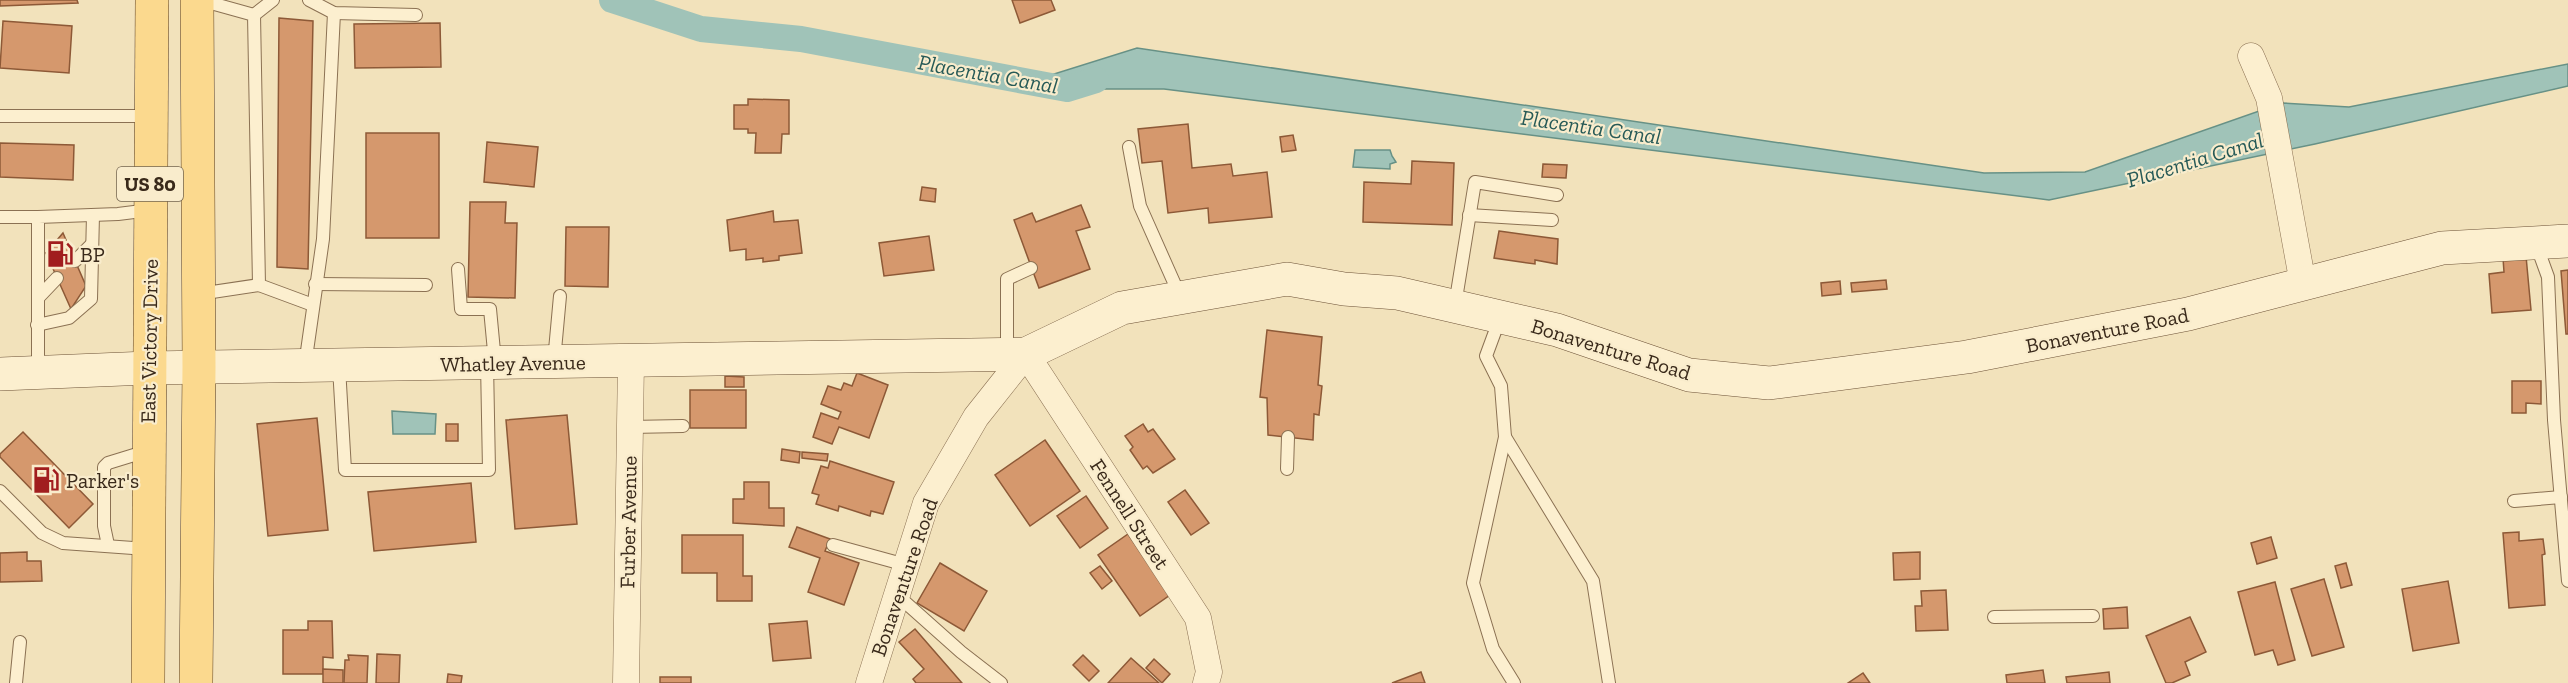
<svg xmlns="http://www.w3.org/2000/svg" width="2568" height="683" font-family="'Zilla Slab',serif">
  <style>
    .water { fill: #a0c3b8; stroke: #679186; stroke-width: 1.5 }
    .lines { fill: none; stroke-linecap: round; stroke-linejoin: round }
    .canal { stroke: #a0c3b8; stroke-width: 26 }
    .building { fill: #d5986d; stroke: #8d5937; stroke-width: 1.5 }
    .lane-casing { stroke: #8b7153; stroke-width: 14 }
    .street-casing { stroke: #8b7153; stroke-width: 27 }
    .secondary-casing { stroke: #6d5237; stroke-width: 34 }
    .primary-casing { stroke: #583f28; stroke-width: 34 }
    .lane { stroke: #fcefcf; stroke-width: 12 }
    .street { stroke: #fcefcf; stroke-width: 26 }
    .secondary { stroke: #fcefcf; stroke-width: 33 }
    .primary { stroke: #fbd98e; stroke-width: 33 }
    .labels { text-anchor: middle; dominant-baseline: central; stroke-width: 4.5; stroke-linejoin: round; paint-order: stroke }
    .shield { fill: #f9eccc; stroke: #73644f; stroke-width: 1.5 }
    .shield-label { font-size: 20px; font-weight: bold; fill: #39291a }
    .poi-label { font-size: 21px; fill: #39291a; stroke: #f9eccc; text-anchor: start }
    .street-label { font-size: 21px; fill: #39291a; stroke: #f9eccc }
    .water-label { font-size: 22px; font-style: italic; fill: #275a57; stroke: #f9eccc }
  </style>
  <rect width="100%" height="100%" fill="#f2e2bb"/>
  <!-- water -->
  <g class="water">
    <path d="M801,39L1051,75L1137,48L1984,173L2085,172L2282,103L2349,107L2568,64V86L2315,144L2049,200L1164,89H1067Z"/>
    <path d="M1355,150H1390L1392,156L1396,162L1390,164V169L1353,167Z"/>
    <path d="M392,411L436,414L435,434H393Z"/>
  </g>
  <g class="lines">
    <!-- canal -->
    <path class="canal" d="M612,0L701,29L801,39L1067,89L1096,80"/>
  </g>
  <!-- building -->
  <g class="building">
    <path d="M0,0H77L78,3L0,6Z"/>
    <path d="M1012,0H1051L1055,10L1020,23Z"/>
    <path d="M279,18L313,21L308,269L277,267Z"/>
    <path d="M3,21L72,26L69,73L0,68Z"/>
    <path d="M440,23L441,67L355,68L354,24Z"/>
    <path d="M748,99L789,100V134H782L781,153H755L756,133H748V129H734V105H748Z"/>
    <path d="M1188,124L1192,168L1231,164L1233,176L1267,172L1272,217L1209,223L1208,208L1168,213L1162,161L1142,163L1138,129Z"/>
    <rect x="366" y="133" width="73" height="105"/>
    <path d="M1293,135L1296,150L1282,152L1280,137Z"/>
    <path d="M487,142L538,147L534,187L484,182Z"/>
    <path d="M0,143L74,145L73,180L0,177Z"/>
    <path d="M1412,161L1454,163L1452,225L1363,222L1364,182L1411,184Z"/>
    <path d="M1543,164L1567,165L1566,178L1542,177Z"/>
    <path d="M922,187L936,189L935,202L920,200Z"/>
    <path d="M470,202H506L505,223H517L515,298L468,297Z"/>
    <path d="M1081,205L1090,227L1076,231L1090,269L1039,288L1014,220L1032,213L1036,222Z"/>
    <path d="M773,211L774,222L798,220L802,253L779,256V260L763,262V258L746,260V249L730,251L727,220Z"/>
    <path d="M566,227H609L608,287L565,286Z"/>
    <path d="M1499,231L1558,239L1557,264L1535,260V264L1494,258Z"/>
    <path d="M63,233L86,286L71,309L46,253Z"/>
    <path d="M929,236L934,270L884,276L879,243Z"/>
    <path d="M2526,256L2531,310L2492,313L2489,274L2504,272L2503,258Z"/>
    <path d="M2568,270V334H2566L2561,271Z"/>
    <path d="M1886,280L1887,289L1852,292L1851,283Z"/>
    <path d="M1840,281L1841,294L1822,296L1821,283Z"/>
    <path d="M1267,330L1322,337L1318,385L1322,386L1319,415L1314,414L1313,440L1268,435L1267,398L1260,397Z"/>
    <path d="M857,373L888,385L869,438L839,427L832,444L813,437L821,413L838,419L841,412L821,404L828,386L841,390L844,383L852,386Z"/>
    <path d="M725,376L744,377V387H725Z"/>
    <path d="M2512,381H2541V404L2526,403V413H2512Z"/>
    <rect x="690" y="390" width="56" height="38"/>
    <path d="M567,415L577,524L515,529L506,420Z"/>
    <path d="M317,418L328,530L268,536L257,424Z"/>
    <rect x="446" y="424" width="12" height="17"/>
    <path d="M1143,424L1148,432L1153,429L1175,459L1153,473L1147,466L1143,469L1130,450L1133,447L1125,436Z"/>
    <path d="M23,432L93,504L69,528L0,457V454Z"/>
    <path d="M1045,440L1080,491L1030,526L995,475Z"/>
    <path d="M782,449L800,452L799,463L781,460Z"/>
    <path d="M802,452L828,454L827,461L802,458Z"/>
    <path d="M830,461L894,482L883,514L871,511L870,516L839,506L838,511L816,504L819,495L812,493L821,466L828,468Z"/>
    <path d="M744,482H769V508H784V526L733,523V499H744Z"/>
    <path d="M471,483L476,542L374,551L368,492Z"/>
    <path d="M1185,490L1209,523L1191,535L1168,502Z"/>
    <path d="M1086,496L1108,528L1080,548L1057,516Z"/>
    <path d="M797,527L830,539L825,551L859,563L844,605L808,592L820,558L789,547Z"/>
    <path d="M2519,532V541L2543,539L2545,554L2542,555L2545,605L2509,608L2503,533Z"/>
    <path d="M1128,534L1170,595L1140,616L1098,555Z"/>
    <path d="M682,535H743V576H752V601H717V573H682Z"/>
    <path d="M2271,537L2277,558L2257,564L2251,543Z"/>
    <path d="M27,552V561H41L42,581L0,582V553Z"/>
    <path d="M1920,552V579L1894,580L1893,553Z"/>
    <path d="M940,563L987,591L964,631L917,603Z"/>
    <path d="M2346,563L2352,585L2341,588L2335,566Z"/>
    <path d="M1100,566L1112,581L1102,589L1090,573Z"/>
    <path d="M2324,579L2344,647L2312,656L2291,589Z"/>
    <path d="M2448,581L2459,643L2413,651L2402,589Z"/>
    <path d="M2275,582L2295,660L2278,665L2273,650L2255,655L2238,592Z"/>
    <path d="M1946,590L1948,630L1916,631L1915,606H1922L1921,591Z"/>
    <path d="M2127,607L2128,628L2104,629L2103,609Z"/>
    <path d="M2190,617L2206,652L2185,662L2190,675L2172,683H2166L2146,636Z"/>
    <path d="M308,621H332L333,658L323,657V674H283V630H308Z"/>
    <path d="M807,621L811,658L773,661L769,624Z"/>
    <path d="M915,629L962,683H916L913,679L924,669L899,642Z"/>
    <path d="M377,654L400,655L399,683H376Z"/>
    <path d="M348,655L368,656L367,683H344L345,660H349Z"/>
    <path d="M1083,655L1099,671L1089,681L1073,665Z"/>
    <path d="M1131,658L1159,683H1108Z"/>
    <path d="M1154,659L1170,674L1162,683L1146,668Z"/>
    <path d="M323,669L343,670V683H323Z"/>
    <path d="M2043,670L2045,683H2007L2006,675Z"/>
    <path d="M1421,672L1425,683H1392Z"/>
    <path d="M2109,672L2110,683H2067L2066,677Z"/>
    <path d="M1863,673L1870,683H1848Z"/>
    <path d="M448,674L462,676L461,683H447Z"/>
    <rect x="660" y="677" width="31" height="6"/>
  </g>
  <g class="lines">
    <defs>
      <g id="lane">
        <path d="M200,0L254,15L259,285L313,305"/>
        <path d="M309,0L334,13L416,15"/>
        <path d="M254,15L273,0"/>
        <path d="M0,116H150"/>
        <path d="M1129,147L1140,206L1180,296"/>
        <path d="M1469,215L1552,220"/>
        <path d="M0,217H38"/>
        <path d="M2536,244L2548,277L2554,420L2568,581"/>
        <path d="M75,261L92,244"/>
        <path d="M458,269L461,309H490L495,362"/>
        <path d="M315,284L426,285"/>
        <path d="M199,294L259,285"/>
        <path d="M38,298L57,278"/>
        <path d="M1455,305L1475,182L1557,195"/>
        <path d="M1500,318L1486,356L1501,386L1505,437L1473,583L1493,649L1514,683"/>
        <path d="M37,325L69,318L91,299L93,215"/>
        <path d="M1007,353V279L1031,268"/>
        <path d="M554,361L560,296"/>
        <path d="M305,365L323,239L334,13"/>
        <path d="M339,367L345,470H489L487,363"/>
        <path d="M38,371V217L118,214L150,210"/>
        <path d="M630,427L683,426"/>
        <path d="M1505,437L1593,581L1609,683"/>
        <path d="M1287,469L1288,437"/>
        <path d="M0,491L42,533L63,543L147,549"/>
        <path d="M2514,501L2561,497"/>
        <path d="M108,545L104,526V467L108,463L147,451"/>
        <path d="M833,545L906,565"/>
        <path d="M897,595L961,652L1001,683"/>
        <path d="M1994,617L2093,616"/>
        <path d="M16,683L20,642"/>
      </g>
      <g id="street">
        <path d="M2251,56L2269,98L2303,284"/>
        <path d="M626,683L631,361"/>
        <path d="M869,683L926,503L976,417L1026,354L1198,618L1209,672L1206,683"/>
      </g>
      <path id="secondary" d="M0,374L148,368L1026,354L1122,308L1287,279L1344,289L1397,293L1557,330L1689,375L1769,383L1967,357L2188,314L2442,248L2568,241"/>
      <g id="primary">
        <path d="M148,683L152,0"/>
        <path d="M196,683L199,367L197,0"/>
      </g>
    </defs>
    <!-- lane casing -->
    <use href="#lane" class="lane-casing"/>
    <!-- street casing -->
    <use href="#street" class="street-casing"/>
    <!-- secondary casing -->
    <use href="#secondary" class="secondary-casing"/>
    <!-- primary casing -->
    <use href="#primary" class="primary-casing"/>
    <!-- lane -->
    <use href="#lane" class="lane"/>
    <!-- street -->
    <use href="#street" class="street"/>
    <!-- secondary -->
    <use href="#secondary" class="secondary"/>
    <!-- primary -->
    <use href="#primary" class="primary"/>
  </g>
  <!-- icons -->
  <defs>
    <symbol id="fuel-bare" viewBox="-9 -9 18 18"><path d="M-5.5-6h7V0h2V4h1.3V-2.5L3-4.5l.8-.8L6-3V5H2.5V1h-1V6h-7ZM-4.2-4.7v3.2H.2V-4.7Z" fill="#a11d1e" stroke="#f9eccc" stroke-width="2.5" paint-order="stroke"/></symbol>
  </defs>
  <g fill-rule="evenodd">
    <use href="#fuel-bare" x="41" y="235" width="38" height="38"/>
    <use href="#fuel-bare" x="27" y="461" width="38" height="38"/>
  </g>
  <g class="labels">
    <!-- shield labels -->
    <rect class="shield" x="117" y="167" width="66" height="34" rx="4.5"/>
    <g class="shield-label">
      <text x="150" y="184">US 80</text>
    </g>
    <!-- poi labels -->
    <g class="poi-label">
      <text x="80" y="254">BP</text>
      <text x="66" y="480">Parker's</text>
    </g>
    <!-- street labels -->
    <g class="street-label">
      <text transform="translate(2107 330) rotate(-11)">Bonaventure Road</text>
      <text transform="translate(149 341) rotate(-89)">East Victory Drive</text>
      <text transform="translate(1611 349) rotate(17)">Bonaventure Road</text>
      <text transform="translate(513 363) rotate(-1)">Whatley Avenue</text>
      <text transform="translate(1130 514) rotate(57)">Fennell Street</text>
      <text transform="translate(628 522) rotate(-89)">Furber Avenue</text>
      <text transform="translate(904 577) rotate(-71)">Bonaventure Road</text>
    </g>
    <!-- water labels -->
    <g class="water-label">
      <text transform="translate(988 74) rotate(10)">Placentia Canal</text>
      <text transform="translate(1591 127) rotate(8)">Placentia Canal</text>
      <text transform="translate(2195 160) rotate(-17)">Placentia Canal</text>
    </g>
  </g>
</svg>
